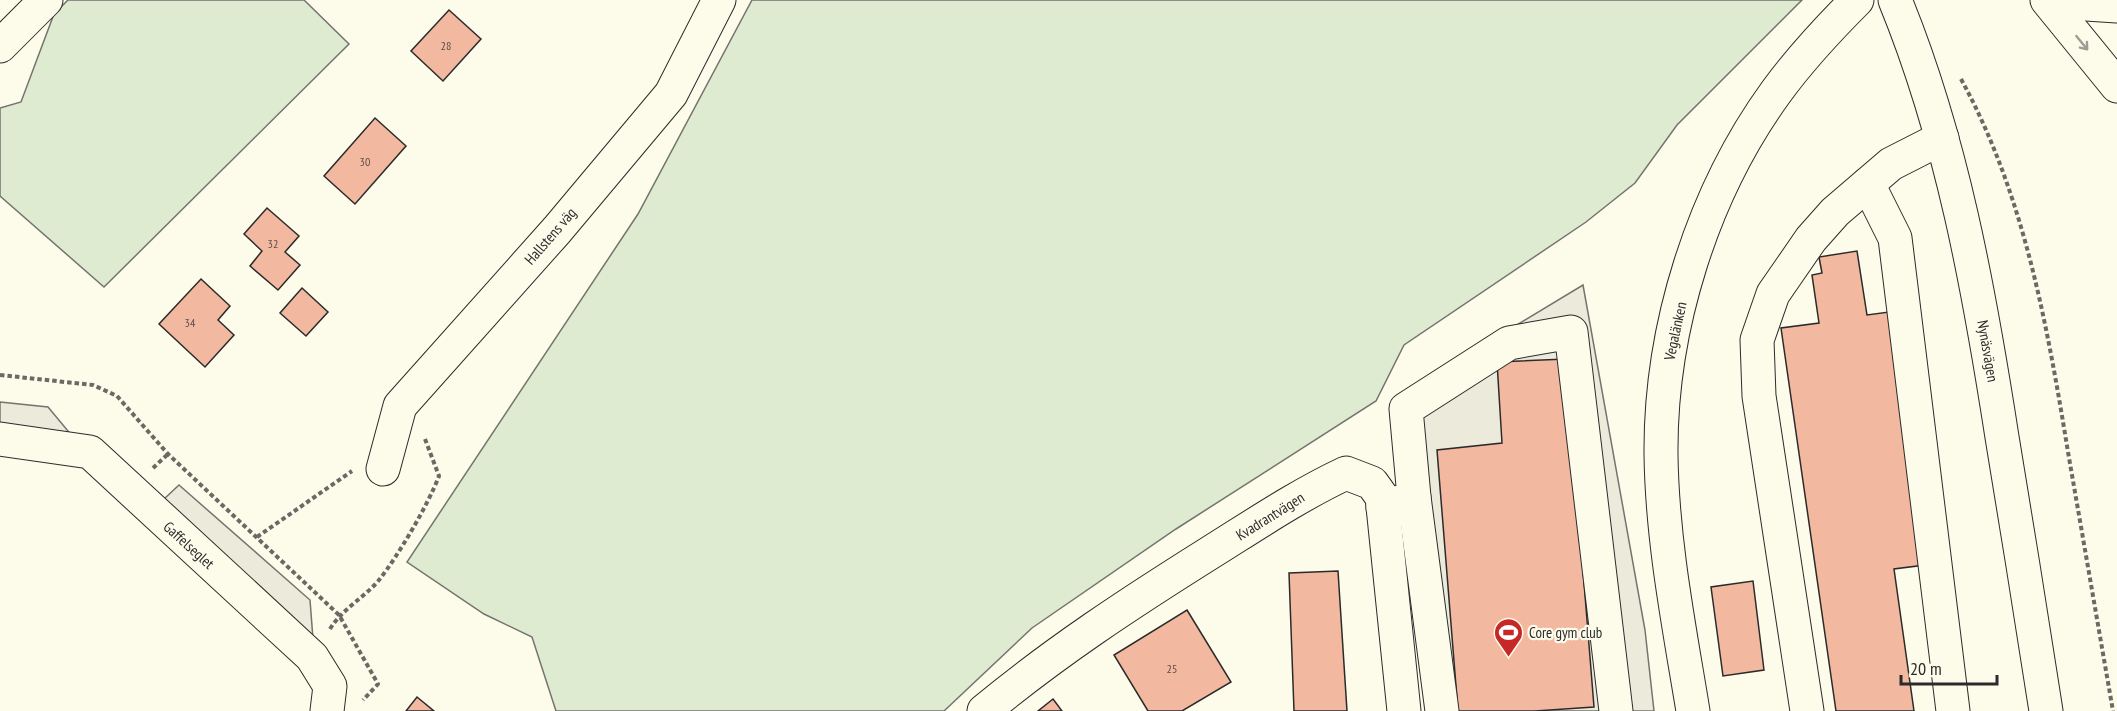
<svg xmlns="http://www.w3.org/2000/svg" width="2117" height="711" font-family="'PT Sans Narrow',sans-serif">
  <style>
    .green { fill: #deebd1; stroke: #74746e; stroke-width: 1.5 }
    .parking { fill: #eceadb; stroke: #74746e; stroke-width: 1.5 }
    .building { fill: #f2b8a0; stroke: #2b2b2b; stroke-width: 1.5 }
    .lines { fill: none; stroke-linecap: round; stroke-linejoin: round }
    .minor-casing { stroke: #2b2b2b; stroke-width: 35 }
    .highway-casing { stroke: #2b2b2b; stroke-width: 35 }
    .path { stroke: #6a6964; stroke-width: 4; stroke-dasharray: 4.5 3; stroke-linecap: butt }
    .minor { stroke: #fdfbea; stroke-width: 33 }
    .highway { stroke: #fdfbea; stroke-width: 33 }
    .oneway { stroke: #9e9d94 }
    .labels { text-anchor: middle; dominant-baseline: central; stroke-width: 4.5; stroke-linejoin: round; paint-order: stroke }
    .number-label { font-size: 12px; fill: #5d4e48 }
    .street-label { font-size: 15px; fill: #2b2b2b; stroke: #fdfbea }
    .poi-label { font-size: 15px; fill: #2b2b2b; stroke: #fdfbea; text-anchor: start }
  </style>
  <rect width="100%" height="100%" fill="#fdfbea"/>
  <!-- green -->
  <g class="green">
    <path d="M68,0H304L349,44L104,287L0,196V108L21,102L54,14Z"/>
    <path d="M752,0H1802L1677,125L1635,183L1586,222L1404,345L1376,401L1176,529L1032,628L944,711H556L532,637L484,614L407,562L638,214Z"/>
  </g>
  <!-- parking -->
  <g class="parking">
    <path d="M1583,285L1645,630L1654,711H1427L1392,400Z"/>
    <path d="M0,402L48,407L73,437L0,429Z"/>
    <path d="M179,485L310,600L313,639L163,500Z"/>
  </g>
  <!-- building -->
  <g class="building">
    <path d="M449,10L481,39L443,81L411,51Z"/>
    <path d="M375,118L406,146L355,204L324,176Z"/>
    <path d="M267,208L299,236L285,252L300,265L278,290L250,266L262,251L244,234Z"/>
    <path d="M1857,251L1867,315L1889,312L1925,565L1894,569L1914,711H1836L1781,328L1819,323L1812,275L1822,273L1819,257Z"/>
    <path d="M201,279L230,306L218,320L234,335L205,367L159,324Z"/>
    <path d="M302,288L328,312L306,336L280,313Z"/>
    <path d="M1566,359L1594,707L1535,711H1458L1437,450L1502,443L1497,362Z"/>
    <path d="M1338,571L1347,711H1294L1289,573Z"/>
    <path d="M1753,581L1764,670L1723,676L1711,587Z"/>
    <path d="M1187,610L1231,682L1182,711H1148L1114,655Z"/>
    <path d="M417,697L434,711H406Z"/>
    <path d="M1053,699L1062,711H1038Z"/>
  </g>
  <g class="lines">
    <defs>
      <g id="minor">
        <path d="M1895,0C1952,139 1979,289 2002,437C2017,528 2032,620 2046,711"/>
        <path d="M2068,0L2086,4L2117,6"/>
        <path d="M0,46L46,0"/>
        <path d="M1868,184L1895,238L1953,711"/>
        <path d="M0,439L90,452L312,657L330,686L327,711"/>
        <path d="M383,469L400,406L557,230L671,94L719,0"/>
        <path d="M1414,497L1442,711"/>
        <path d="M1383,508L1414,497L1406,409L1509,343L1571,332L1616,711"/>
        <path d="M984,711C1055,652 1130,603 1208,554C1253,526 1297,496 1346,473L1372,483L1382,497L1404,711"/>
        <path d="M1693,711C1679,626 1662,540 1661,454C1660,329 1702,194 1776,92C1800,59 1828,29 1857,0"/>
        <path d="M1807,711L1759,396L1757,340L1773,294L1811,239L1835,212L1891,164L1942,138"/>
      </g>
      <path id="highway" d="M2047,0L2117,86"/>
    </defs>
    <!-- minor casing -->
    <use href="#minor" class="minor-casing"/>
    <!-- highway casing -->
    <use href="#highway" class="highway-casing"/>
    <!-- path -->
    <g class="path">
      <path d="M1961,79C2024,194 2047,324 2068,452C2083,538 2098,625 2113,711"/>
      <path d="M0,375L93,385L117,396L168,454L339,615L378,684L363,700"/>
      <path d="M153,468L168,454"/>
      <path d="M257,537L352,471"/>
      <path d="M330,629C343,608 364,598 379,580C398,556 428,505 439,476L425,439"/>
    </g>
    <!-- minor -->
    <use href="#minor" class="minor"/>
    <!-- highway -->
    <use href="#highway" class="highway"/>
  </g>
  <!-- one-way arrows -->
  <defs><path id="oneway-shaft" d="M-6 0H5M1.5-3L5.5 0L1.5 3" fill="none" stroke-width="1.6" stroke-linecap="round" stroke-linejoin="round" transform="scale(1.5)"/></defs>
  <use class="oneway" href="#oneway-shaft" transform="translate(2082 43) rotate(51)"/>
  <!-- icons -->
  <defs>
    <symbol id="stadium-pin" viewBox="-11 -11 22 30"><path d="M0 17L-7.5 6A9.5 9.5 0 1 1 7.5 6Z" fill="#c62828" stroke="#fdfbea"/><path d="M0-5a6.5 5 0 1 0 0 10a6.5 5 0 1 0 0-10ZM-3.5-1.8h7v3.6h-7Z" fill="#fff"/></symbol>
  </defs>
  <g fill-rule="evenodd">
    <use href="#stadium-pin" x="1492" y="616" width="33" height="45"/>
  </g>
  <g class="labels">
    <!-- number labels -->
    <g class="number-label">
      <text x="446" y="45">28</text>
      <text x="365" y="161">30</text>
      <text x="273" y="243">32</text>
      <text x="190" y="322">34</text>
      <text x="1172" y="668">25</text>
    </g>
    <!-- street labels -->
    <g class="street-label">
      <text transform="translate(550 236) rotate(-49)">Hallstens väg</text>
      <text transform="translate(1675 331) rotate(-78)">Vegalänken</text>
      <text transform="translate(1988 351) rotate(80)">Nynäsvägen</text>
      <text transform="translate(1270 516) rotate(-32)">Kvadrantvägen</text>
      <text transform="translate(189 545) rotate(42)">Gaffelseglet</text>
    </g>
    <!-- poi labels -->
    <g class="poi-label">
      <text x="1529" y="632">Core gym club</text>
    </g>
  </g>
  <!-- scale -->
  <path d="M1901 675v9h96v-9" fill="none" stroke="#2b2b2b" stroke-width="3"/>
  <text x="1910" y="675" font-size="18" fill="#2b2b2b" stroke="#fdfbea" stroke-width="4.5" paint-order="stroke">20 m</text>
</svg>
